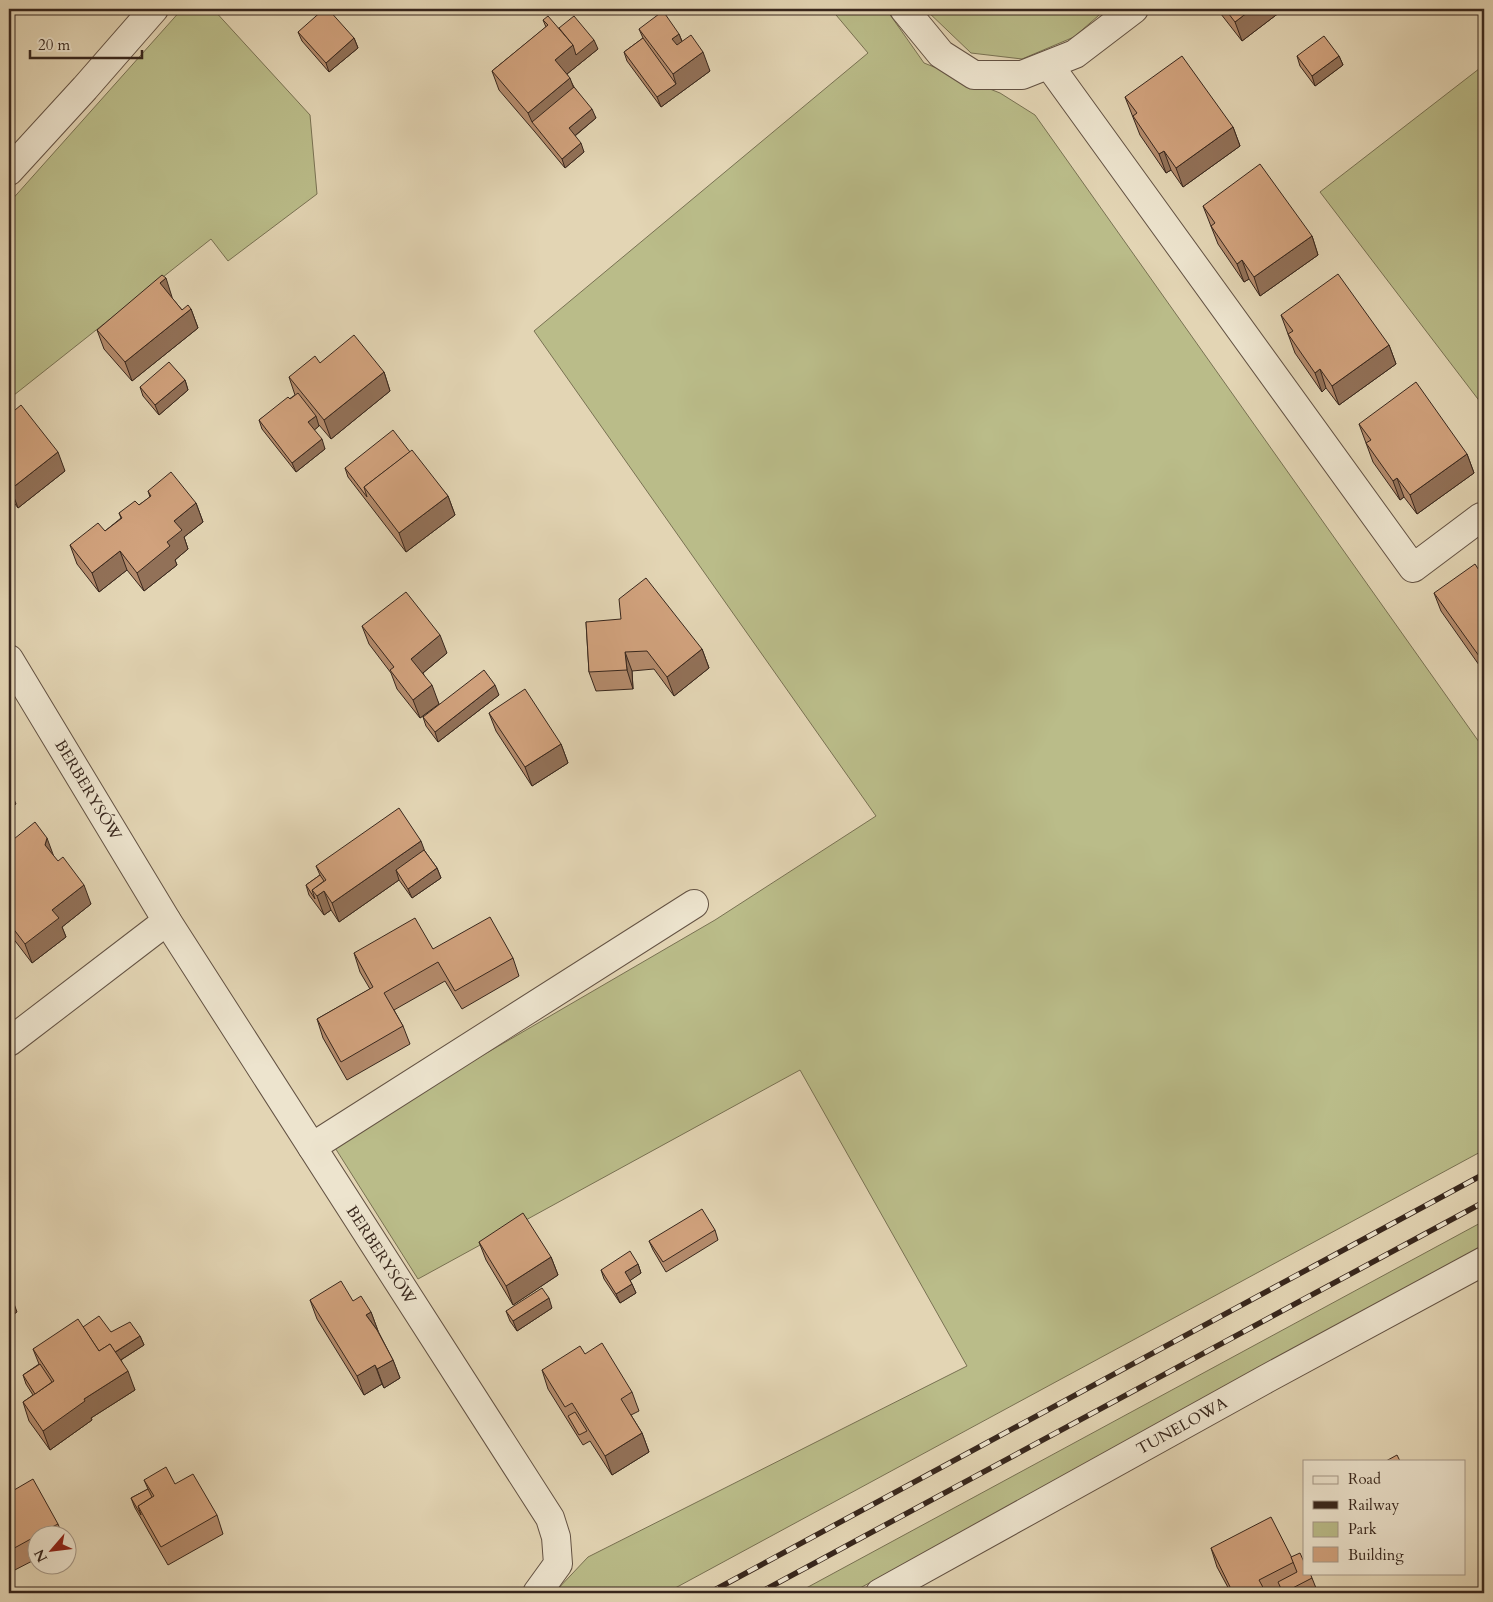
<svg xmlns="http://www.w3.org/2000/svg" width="1493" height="1602" font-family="Cardo,serif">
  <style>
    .green { fill: #babc89; stroke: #797253 }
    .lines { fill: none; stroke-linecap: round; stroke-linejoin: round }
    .minor-casing { stroke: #635243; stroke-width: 30 }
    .minor { stroke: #ede4ce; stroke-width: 28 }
    .rail-casing { stroke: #38271d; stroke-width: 5.5 }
    .rail { stroke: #ede4ce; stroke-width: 4; stroke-dasharray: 11; stroke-linecap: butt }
    .wall { fill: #b48b6c; stroke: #38271d }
    .shaded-wall { fill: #927158; stroke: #38271d }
    .building { fill: #d1a27d; stroke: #38271d }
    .labels { text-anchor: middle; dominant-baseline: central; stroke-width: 4.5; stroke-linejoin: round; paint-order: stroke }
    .street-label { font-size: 16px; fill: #38271d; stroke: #ede4ce }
  </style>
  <rect width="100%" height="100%" fill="#e3d5b4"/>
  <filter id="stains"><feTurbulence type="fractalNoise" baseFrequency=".004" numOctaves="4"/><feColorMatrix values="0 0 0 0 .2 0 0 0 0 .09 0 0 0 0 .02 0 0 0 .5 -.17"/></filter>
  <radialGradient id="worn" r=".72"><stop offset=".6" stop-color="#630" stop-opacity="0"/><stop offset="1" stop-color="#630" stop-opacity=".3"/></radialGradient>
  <!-- green -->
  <g class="green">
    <path d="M182,9H213L310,115L317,194L228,261L211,239L9,399V203Z"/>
    <path d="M831,9H886L924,63L1000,93L1035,115L1484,749V1150L666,1593H554L588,1557L967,1366L800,1070L418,1279L332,1143L715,920L876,816L534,331L868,53Z"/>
    <path d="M925,9H1106L1074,37L1022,59L971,53Z"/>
    <path d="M1484,65V407L1320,192Z"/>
    <path d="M1484,1221V1245L851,1593H797Z"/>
  </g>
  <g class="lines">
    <defs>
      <g id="minor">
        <path d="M904,9L941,54L974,75H1022L1075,54L1134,9"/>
        <path d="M1049,65L1413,568L1481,517L1484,521"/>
        <path d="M9,171L85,88L154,9"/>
        <path d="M9,659L167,921L550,1518L556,1537L558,1564L537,1593"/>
        <path d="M9,1042L167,921"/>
        <path d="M312,1147L694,904"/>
        <path d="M880,1593L1266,1379L1484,1261"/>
      </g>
    </defs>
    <!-- minor casing -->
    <use href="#minor" class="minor-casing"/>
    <!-- minor -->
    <use href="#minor" class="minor"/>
    <defs>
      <g id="rail">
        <path d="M709,1593L1484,1174"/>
        <path d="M759,1593L1484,1202"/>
      </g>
    </defs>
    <!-- rail casing -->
    <use href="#rail" class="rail-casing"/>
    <!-- rail -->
    <use href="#rail" class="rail"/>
  </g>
  <!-- wall -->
  <g class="wall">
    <path d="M1217,9H1284L1242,41Z"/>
    <path d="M543,20L598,49L567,74L574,87L596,118L575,136L584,152L565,168L535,132L499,90L492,71L546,27Z"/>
    <path d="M639,29L679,34L682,41L710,71L661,107L627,61L624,52L643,38Z"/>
    <path d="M298,32L354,38L358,48L329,72L302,41Z"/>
    <path d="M1297,56H1339L1343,65L1315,86L1300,66Z"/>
    <path d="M1125,97L1233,127L1240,146L1183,187L1171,170L1166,173L1140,135Z"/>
    <path d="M1203,206L1312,236L1318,255L1260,296L1249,279L1244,282L1218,244Z"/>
    <path d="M172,297V298L182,310L191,309L198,328L132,381L104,349L97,330Z"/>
    <path d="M1281,315L1389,345L1396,364L1339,405L1326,388L1322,392L1295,353Z"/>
    <path d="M320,363L384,372L390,391L331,439L319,425V426L314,430L325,449L296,472L262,429L259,420L295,395L289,377Z"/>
    <path d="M185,380L188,390L159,415L143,396L140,387Z"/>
    <path d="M9,415L65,471L18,508L9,496Z"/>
    <path d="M1359,424L1467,454L1474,473L1417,514L1404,497L1400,500L1373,462Z"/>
    <path d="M410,452L448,496L455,515L406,552L348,477L345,468Z"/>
    <path d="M148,491L196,503L203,522L184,537L188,549L175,560L177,565L144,591L127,570L99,592L77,564L70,545L105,531L121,518L119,513L139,505L150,497Z"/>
    <path d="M1484,578V672L1441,611L1434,593Z"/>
    <path d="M586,622L702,649L709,668L674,696L654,669L632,671L633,689L596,691L589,672Z"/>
    <path d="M362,626L447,653L423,673L439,704L420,718L397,689L391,673L369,644Z"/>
    <path d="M499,695L438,742L426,726L423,717Z"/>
    <path d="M489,713L561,744L568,763L532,786L496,731Z"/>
    <path d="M9,843L54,857L91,904L62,927L66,937L32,963L9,933Z"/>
    <path d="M424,850L437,868L441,878L412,898L399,880L339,922L331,910L324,915L309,895L306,885L320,875L316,866Z"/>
    <path d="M433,949L513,958L519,976L462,1009L445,981L394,1010L403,1026L410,1044L347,1080L323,1038L317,1019L370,989L360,972L354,953Z"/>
    <path d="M715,1230L718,1240L666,1272L653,1250L649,1241Z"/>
    <path d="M479,1242L551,1257L558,1275L513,1305L486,1260Z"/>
    <path d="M638,1264L641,1273L630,1280L636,1293L620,1303L604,1279L601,1270Z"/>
    <path d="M310,1300L353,1301L371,1312L378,1331L393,1360L400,1378L384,1388L382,1384L364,1395L317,1319Z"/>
    <path d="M552,1308L517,1331L510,1321L506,1311Z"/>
    <path d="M83,1327L111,1332L140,1336L144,1345L121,1360L135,1390L91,1418L92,1420L50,1450L29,1421L23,1402L33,1395L26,1384L23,1375L39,1364L33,1349Z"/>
    <path d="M585,1354L632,1392L639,1411L631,1415L642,1433L649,1452L612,1475L590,1441L583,1445L548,1389L542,1370Z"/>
    <path d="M144,1480L175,1484L217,1515L223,1534L168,1565L135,1508L131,1498L148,1489Z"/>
    <path d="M9,1493L58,1524L62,1534H38V1558L9,1573Z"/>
    <path d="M1211,1548L1291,1558L1312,1578L1316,1588L1305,1593H1282L1281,1591L1277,1593H1231L1217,1567Z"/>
  </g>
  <!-- shaded-wall -->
  <g class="shaded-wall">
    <path d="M1252,9H1284L1242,41L1235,22Z"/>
    <path d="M679,34L686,52L679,58L672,39Z"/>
    <path d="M354,38L358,48L329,72L326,63Z"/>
    <path d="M594,40L598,49L562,78L555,60L573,45Z"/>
    <path d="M703,52L710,71L661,107L657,97L676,84L673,74Z"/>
    <path d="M1339,56L1343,65L1315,86L1312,76Z"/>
    <path d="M570,78L577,97L532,122L528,113Z"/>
    <path d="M592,109L596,118L572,138L569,128Z"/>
    <path d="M1233,127L1240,146L1183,187L1176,168Z"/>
    <path d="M581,143L584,152L565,168L562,159Z"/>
    <path d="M1164,151L1171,170L1166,173L1159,154Z"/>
    <path d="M1312,236L1318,255L1260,296L1254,277Z"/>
    <path d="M1242,260L1249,279L1244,282L1237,264Z"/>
    <path d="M166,278L172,297L167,302L160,283Z"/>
    <path d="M191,309L198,328L132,381L125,362Z"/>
    <path d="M1389,345L1396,364L1339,405L1332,386Z"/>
    <path d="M1320,369L1326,388L1322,392L1315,373Z"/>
    <path d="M384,372L390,391L331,439L324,420Z"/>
    <path d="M185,380L188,390L159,415L155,405Z"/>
    <path d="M316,416L319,426L312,432L308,422Z"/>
    <path d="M322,439L325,449L296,472L292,463Z"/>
    <path d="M58,452L65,471L18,508L11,489Z"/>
    <path d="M1467,454L1474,473L1417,514L1410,495Z"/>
    <path d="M1397,478L1404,497L1400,500L1393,481Z"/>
    <path d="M448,496L455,515L406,552L399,533Z"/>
    <path d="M196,503L203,522L184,537L188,549L175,560L177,565L144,591L137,573L174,521Z"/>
    <path d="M120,551L127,570L99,592L92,573Z"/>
    <path d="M440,635L447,653L418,677L411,659Z"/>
    <path d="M702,649L709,668L674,696L667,677Z"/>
    <path d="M625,652L632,671L633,689L627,670Z"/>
    <path d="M432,685L439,704L420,718L413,700Z"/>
    <path d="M495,685L499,695L438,742L435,732Z"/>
    <path d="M561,744L568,763L532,786L525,767Z"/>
    <path d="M12,795L16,804L9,810V797Z"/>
    <path d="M47,838L54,857L45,845Z"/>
    <path d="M421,841L428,860L396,870L399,880L339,922L332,903Z"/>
    <path d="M437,868L441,878L412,898L408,889Z"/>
    <path d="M84,885L91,904L62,927L66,937L32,963L25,944L52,910Z"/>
    <path d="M324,891L331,910L324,915L317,896Z"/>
    <path d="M551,1257L558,1275L513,1305L506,1286Z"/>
    <path d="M638,1264L641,1273L628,1282L625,1272Z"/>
    <path d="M632,1284L636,1293L620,1303L616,1294Z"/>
    <path d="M9,1286L14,1300L13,1301L17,1312L9,1318Z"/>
    <path d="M549,1298L552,1308L517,1331L513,1321Z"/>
    <path d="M371,1312L378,1331L366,1315Z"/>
    <path d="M140,1336L144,1345L105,1370L102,1361Z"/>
    <path d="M393,1360L400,1378L384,1388L377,1369Z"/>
    <path d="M375,1365L382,1384L364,1395L357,1376Z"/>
    <path d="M128,1371L135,1390L91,1418L92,1420L50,1450L43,1431L84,1399Z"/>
    <path d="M642,1433L649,1452L612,1475L605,1456Z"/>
  </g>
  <!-- building -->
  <g class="building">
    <path d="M324,9H328L354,38L326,63L298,32Z"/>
    <path d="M1225,9H1252L1235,22Z"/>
    <path d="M663,11L679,34L672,39L677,45L691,35L703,52L673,74L639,29Z"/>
    <path d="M548,16L573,45L555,60L570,78L528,113L492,71L548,25L543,20Z"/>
    <path d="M574,16L594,40L576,55L573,45L559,28Z"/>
    <path d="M1324,36L1339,56L1312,76L1297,56Z"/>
    <path d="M643,38L676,84L657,97L624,52Z"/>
    <path d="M1182,56L1233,127L1176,168L1164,151L1159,154L1133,116L1137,113L1125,97Z"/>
    <path d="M574,87L592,109L569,128L581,143L562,159L532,122Z"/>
    <path d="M1260,164L1312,236L1254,277L1242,260L1237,264L1211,226L1215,223L1203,206Z"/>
    <path d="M1338,274L1389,345L1332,386L1320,369L1315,373L1288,334L1293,331L1281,315Z"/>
    <path d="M162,275L166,278L160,283L182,310L188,305L191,309L125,362L97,330Z"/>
    <path d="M354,335L384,372L324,420L289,377L315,356L320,363Z"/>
    <path d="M169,362L185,380L155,405L140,387Z"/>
    <path d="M1416,382L1467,454L1410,495L1397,478L1393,481L1366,443L1371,440L1359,424Z"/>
    <path d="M298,393L316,416L308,422L322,439L292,463L259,420L288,397L290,399Z"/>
    <path d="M21,405L58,452L11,489L9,486V415Z"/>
    <path d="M393,430L410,452L364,487L367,497L345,468Z"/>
    <path d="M412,450L448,496L399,533L364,487Z"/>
    <path d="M171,472L196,503L174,521L182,530L167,542L170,546L137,573L120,551L92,573L70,545L98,523L105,531L122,518L119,513L135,501L139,505L151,496L148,491Z"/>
    <path d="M1475,564L1484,578V663L1434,593Z"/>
    <path d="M646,578L702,649L667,677L647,651L625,652L627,670L589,672L586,622L621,619L619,599Z"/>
    <path d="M406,592L440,635L411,659L432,685L413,700L390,670L394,667L362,626Z"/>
    <path d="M484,670L495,685L435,732L423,717Z"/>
    <path d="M525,689L561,744L525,767L489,713Z"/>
    <path d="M9,790L12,795L9,797Z"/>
    <path d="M399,808L421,841L332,903L324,891L317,896L312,890L326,880L316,866Z"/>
    <path d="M35,822L47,838L45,845L58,861L63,857L84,885L52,910L59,918L25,944L9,923V843Z"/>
    <path d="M424,850L437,868L408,889L396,870Z"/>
    <path d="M320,875L324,881L312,890L315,899L306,885Z"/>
    <path d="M490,917L513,958L455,991L438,962L384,993L403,1026L341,1062L317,1019L373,987L354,953L415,918L433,949Z"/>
    <path d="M702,1209L715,1230L663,1262L649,1241Z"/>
    <path d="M523,1213L551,1257L506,1286L479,1242Z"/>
    <path d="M630,1251L638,1264L625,1272L632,1284L616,1294L601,1270Z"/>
    <path d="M341,1281L353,1301L361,1296L371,1312L366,1315L377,1330L393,1360L377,1369L375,1365L357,1376L310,1300Z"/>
    <path d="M542,1288L549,1298L513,1321L506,1311Z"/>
    <path d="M99,1316L111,1332L130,1322L140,1336L115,1352L110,1344L99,1351L83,1327Z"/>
    <path d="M78,1319L99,1351L110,1344L128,1371L84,1399L85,1401L43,1431L23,1402L54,1381L33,1349Z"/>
    <path d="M602,1343L632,1392L621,1399L642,1433L605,1456L572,1403L565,1407L542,1370L580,1346L585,1354Z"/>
    <path d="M40,1364L52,1382L35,1394L23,1375Z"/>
    <path d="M575,1412L587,1431L579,1435L568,1416Z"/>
    <path d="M1397,1455L1400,1461H1386Z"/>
    <path d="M166,1467L175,1484L193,1474L217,1515L161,1547L138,1506L154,1496L144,1480Z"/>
    <path d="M33,1479L58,1524L38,1534V1535L9,1551V1493Z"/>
    <path d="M148,1489L152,1497L138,1506L141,1515L131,1498Z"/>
    <path d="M1271,1517L1294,1562L1259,1580L1266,1593H1233L1211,1548Z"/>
    <path d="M1300,1553L1304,1562V1573H1310L1312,1578L1283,1593L1278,1582L1297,1572L1291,1557Z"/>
  </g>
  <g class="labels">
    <!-- street labels -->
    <g class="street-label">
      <text transform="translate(88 790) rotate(59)">BERBERYSÓW</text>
      <text transform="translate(381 1255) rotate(57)">BERBERYSÓW</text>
      <text transform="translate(1182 1426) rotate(-29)">TUNELOWA</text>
    </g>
  </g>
  <!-- margin -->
  <rect width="1493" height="1602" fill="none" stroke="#e3d5b4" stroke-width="30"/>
  <rect x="10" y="10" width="1473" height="1582" fill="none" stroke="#38271d" stroke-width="2.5"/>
  <rect x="15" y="15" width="1463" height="1572" fill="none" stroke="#38271d"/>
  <!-- legend -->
  <rect x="1303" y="1460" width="162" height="115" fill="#ede4ce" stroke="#a59887"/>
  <rect x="1313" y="1476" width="25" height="8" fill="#ede4ce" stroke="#a59887"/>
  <text x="1348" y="1484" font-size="15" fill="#38271d">Road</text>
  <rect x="1313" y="1501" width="25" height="8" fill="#38271d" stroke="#a59887"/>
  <text x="1348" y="1510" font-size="15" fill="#38271d">Railway</text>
  <rect x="1313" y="1522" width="25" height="15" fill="#babc89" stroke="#a59887"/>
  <text x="1348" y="1534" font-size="15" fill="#38271d">Park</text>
  <rect x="1313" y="1547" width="25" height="15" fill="#d1a27d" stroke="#a59887"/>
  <text x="1348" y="1560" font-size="15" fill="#38271d">Building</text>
  <!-- north arrow -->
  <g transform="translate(52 1550) rotate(242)"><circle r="24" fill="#ede4ce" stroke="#a59887"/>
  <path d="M0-4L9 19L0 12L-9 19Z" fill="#8f2418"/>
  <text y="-8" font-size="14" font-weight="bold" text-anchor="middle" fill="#38271d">N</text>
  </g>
  <!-- scale -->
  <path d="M30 50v8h112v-8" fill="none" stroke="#38271d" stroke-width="2.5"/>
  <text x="38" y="50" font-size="15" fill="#38271d" stroke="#ede4ce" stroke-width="4" paint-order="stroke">20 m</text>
  <rect width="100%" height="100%" filter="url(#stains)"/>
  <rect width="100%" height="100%" fill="url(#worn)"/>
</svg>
